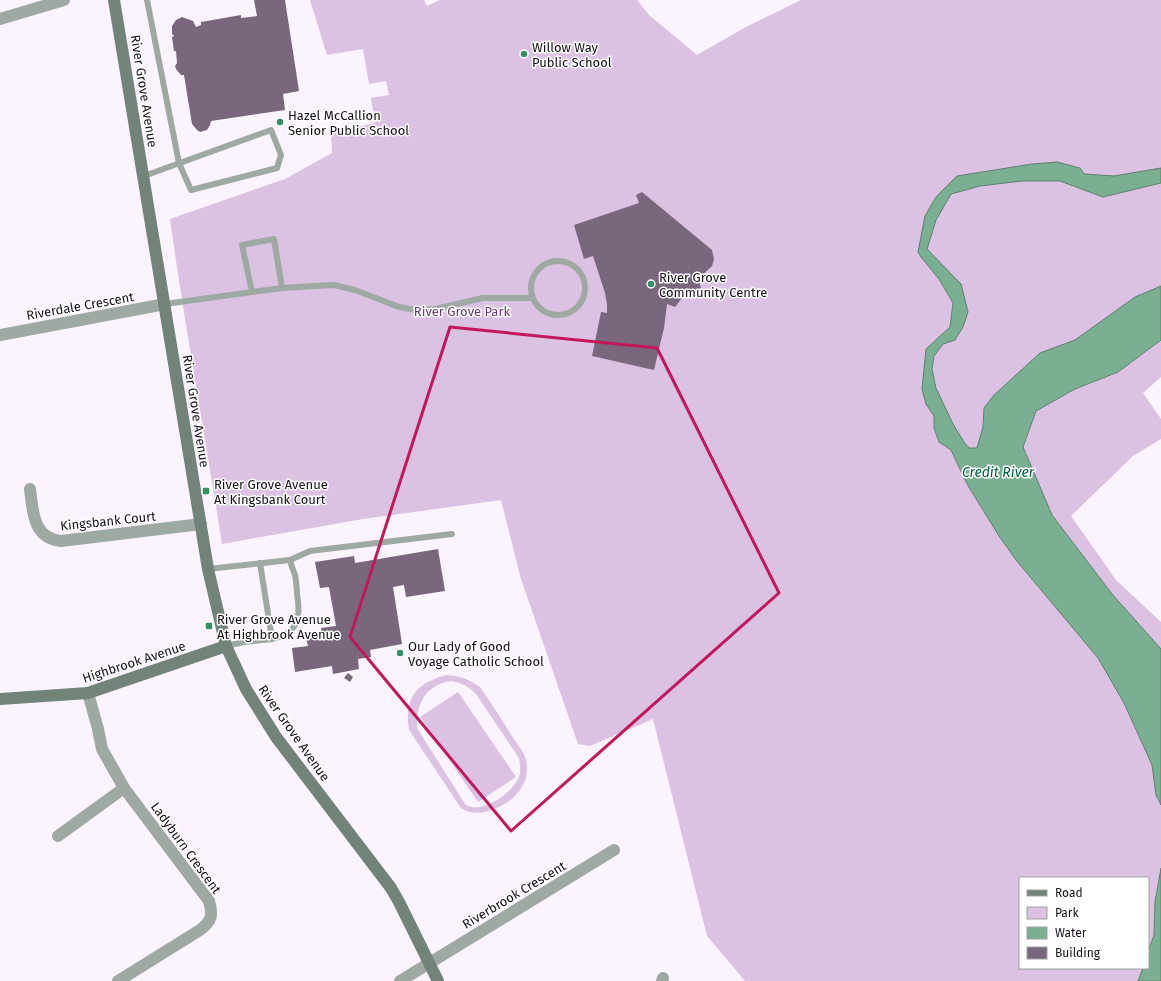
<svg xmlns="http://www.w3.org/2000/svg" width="1161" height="981" font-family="'Fira Sans',sans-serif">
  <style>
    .green { fill: #dbc1e2; fill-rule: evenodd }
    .water { fill: #7aaf91; stroke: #5c7f6d }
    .building { fill: #78677d }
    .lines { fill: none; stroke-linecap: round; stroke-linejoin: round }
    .lane { stroke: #9da9a2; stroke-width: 6 }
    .street { stroke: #9da9a2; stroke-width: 12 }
    .secondary { stroke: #728479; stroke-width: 12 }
    .marked { fill: none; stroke: #c2185b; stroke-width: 3; stroke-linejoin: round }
    .poi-dot { fill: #378f64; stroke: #fff; stroke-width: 1.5 }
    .labels { text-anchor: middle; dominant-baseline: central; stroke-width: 3; stroke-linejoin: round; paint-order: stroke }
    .poi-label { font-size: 13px; fill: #160f18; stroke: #fff; text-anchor: start }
    .street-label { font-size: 13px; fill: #160f18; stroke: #fff }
    .park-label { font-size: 13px; fill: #683c74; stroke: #fff }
    .water-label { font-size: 14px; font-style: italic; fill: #01633d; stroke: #fff }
  </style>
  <rect width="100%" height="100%" fill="#fbf3fd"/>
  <!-- green -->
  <g class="green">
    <path d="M310,0H424L427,6L440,0H637L649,15L697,55L744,28L801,0H1161V168L1114,176L1084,174L1080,168L1057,162L1032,164L957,176L936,197L921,257L939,279L953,303L950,327L926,349V404L934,416V428L939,442L951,450L967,484L999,536L1016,560L1098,658L1124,703L1152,765L1156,795L1161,805V868L1155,902L1154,935L1148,952V878H1020V968H1143L1138,981H745L707,936L653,719L590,746L578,744L521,579L501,500L363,519L222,544C205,435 185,328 170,219L285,179L332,153L331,133L375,123L371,98L389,95L386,81L369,84L363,49L327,55Z"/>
    <path d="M1022,181H1060L1103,197L1161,183V286L1135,297L1075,340L1040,353L994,395L985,408L983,427L977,448H969C955,432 925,376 934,355C936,351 941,347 944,343C952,333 960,322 968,312L927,249L936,220L951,194L980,186Z"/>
    <path d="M1161,340V377L1143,393L1161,419V439L1133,456L1071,516L1116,580L1161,622V649L1112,594L1052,515L1023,447L1036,411L1075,389L1118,372Z"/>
    <path d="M447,675C460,676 469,679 480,687C491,703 502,720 512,736C516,743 523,750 525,757C533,778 517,799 499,807C486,813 473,816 461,808L409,730C404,699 416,682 447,675ZM451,681C462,683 468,686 476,694L519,758C520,764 521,771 519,777C513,793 480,816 465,804L417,728C416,703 426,685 451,681Z"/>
    <path d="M458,692L516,777L478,802L420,717Z"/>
  </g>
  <!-- water -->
  <g class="water">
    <path d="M1057,162L1080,168L1084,174L1114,176L1161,168V183L1103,197L1060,181H1022L980,186L951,194L936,220L927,249L961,284L968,312L963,327L955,340L943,344L934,356L932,369L936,388L953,424L964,442L969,448H977L983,427L984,408L994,395L1040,353L1075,340L1135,297L1161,286V340L1118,372L1075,389L1036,411L1023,447L1052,515L1112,594L1161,649V805L1156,795L1152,765L1124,703L1098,658L1016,560L999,536L967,484L951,450L939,442L934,428V416L926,404L922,389L926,349L950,327L953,303L939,279L921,257L918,252L925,216L936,197L957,176L1032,164Z"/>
    <path d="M1161,868V981H1138L1143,968H1148V952L1154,935L1155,902Z"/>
  </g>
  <!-- building -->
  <g class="building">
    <path d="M254,0H285L299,91L283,94L285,110L211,121L210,125L207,130L200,132L197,130L192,124L184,75H181L176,69L175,66L177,63L176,51H174L172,37L174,36L172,34V26L176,20L182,17L193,21L196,27L201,25V22L241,15V18L257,16Z"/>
    <path d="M642,192L712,250L714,259L712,266L698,279L701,288L686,293L675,307L667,304L664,328L654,370L592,356L601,312L607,313V305L605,293L593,256L584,259L574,225L639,203L636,195Z"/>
    <path d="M438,549L445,591L406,597L404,585L393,587L402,644L370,650L371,657L358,659L359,669L333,674L332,666L295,672L292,648L308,646L306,638L322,636L321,628L336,626L329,587L320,588L315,562L354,556L355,563Z"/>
    <path d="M348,673L353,677L350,682L344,678Z"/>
  </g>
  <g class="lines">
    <!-- lane -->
    <g class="lane">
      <path d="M144,176L271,130L281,155L277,168L191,190L179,163L147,0"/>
      <circle cx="558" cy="288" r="27"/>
      <path d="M252,292L242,245L274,239L282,288"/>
      <path d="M165,304L282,288L314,286L334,285L355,290L399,307L416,310L435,309L483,298H532"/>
      <path d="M208,569L290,560L310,551L452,534"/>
      <path d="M272,639C299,633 301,617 297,594C297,588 296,581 295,575C293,570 291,565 290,560"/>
      <path d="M226,646L244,642L272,639L260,563"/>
    </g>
    <!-- street -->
    <g class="street">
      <path d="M0,19L64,0"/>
      <path d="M0,335L165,304"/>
      <path d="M30,489C33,512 33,538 61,541L201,524"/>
      <path d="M88,693L98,729L102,749L124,788L209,901C213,915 212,921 200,930L118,981"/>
      <path d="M58,836L124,788"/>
      <path d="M400,981L614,850"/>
      <path d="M662,981L663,978"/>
    </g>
    <!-- secondary -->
    <g class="secondary">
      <path d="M114,0L208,569L226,646L246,689L276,737L391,888L399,902L438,981"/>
      <path d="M0,699L88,693L226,646"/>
    </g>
  </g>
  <!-- marked area -->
  <path class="marked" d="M450,327L657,348L779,593L511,831L350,637Z"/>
  <!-- markers -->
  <g class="poi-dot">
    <circle cx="524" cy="54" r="4"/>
    <circle cx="280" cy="122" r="4"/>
    <circle cx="651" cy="284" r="4"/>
    <rect x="202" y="487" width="8" height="8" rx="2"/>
    <rect x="205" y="622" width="8" height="8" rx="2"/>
    <circle cx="400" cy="653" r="4"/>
  </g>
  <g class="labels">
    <!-- poi labels -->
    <g class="poi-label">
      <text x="532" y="47">Willow Way<tspan x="532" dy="15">Public School</tspan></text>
      <text x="288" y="115">Hazel McCallion<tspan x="288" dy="15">Senior Public School</tspan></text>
      <text x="659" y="277">River Grove<tspan x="659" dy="15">Community Centre</tspan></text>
      <text x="214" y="484">River Grove Avenue<tspan x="214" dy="15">At Kingsbank Court</tspan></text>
      <text x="217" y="619">River Grove Avenue<tspan x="217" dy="15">At Highbrook Avenue</tspan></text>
      <text x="408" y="646">Our Lady of Good<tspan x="408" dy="15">Voyage Catholic School</tspan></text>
    </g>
    <!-- street labels -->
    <g class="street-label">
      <text transform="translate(144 91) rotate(81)">River Grove Avenue</text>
      <text transform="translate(80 306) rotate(-10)">Riverdale Crescent</text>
      <text transform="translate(196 411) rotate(81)">River Grove Avenue</text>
      <text transform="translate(108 521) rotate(-6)">Kingsbank Court</text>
      <text transform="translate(134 662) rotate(-18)">Highbrook Avenue</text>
      <text transform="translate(294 733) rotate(55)">River Grove Avenue</text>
      <text transform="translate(186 848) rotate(54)">Ladyburn Crescent</text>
      <text transform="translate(514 895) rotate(-31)">Riverbrook Crescent</text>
    </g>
    <!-- park labels -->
    <g class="park-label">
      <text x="462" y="311">River Grove Park</text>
    </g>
    <!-- water labels -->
    <g class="water-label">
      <text x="998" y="472">Credit River</text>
    </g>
  </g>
  <!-- legend -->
  <rect x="1019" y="877" width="130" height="92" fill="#ffffff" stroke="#a29fa3"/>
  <rect x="1027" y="890" width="20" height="6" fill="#728479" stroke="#a29fa3"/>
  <text x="1055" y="897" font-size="12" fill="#160f18">Road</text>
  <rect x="1027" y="907" width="20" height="12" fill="#dbc1e2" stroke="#a29fa3"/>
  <text x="1055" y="917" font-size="12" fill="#160f18">Park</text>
  <rect x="1027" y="927" width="20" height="12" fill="#7aaf91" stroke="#a29fa3"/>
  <text x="1055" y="937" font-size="12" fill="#160f18">Water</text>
  <rect x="1027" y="947" width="20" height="12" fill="#78677d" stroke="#a29fa3"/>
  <text x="1055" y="957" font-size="12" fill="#160f18">Building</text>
</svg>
